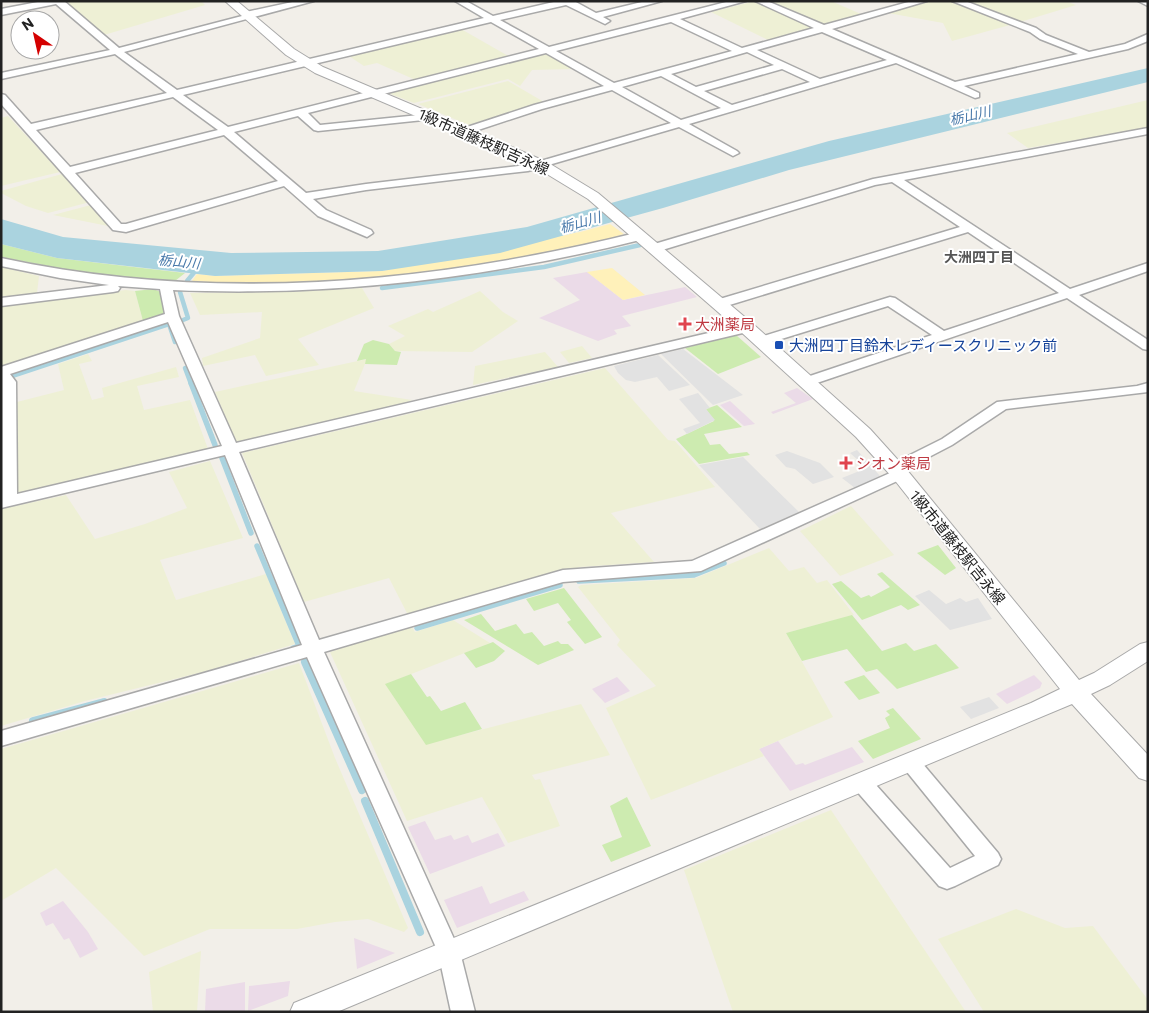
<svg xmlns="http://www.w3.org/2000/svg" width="1149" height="1013" font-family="Commissioner,'Noto Sans JP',sans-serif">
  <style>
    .industrial { fill: #ebdbe8 }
    .farmland { fill: #eef0d5 }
    .grass { fill: #cdebb0 }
    .sand { fill: #fff1ba }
    .parking { fill: #e2e2e2 }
    .water { fill: #aad3df }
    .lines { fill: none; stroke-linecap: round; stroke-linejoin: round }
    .stream-far2 { stroke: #aad3df; stroke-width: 4.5 }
    .stream-far1 { stroke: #aad3df; stroke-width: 5.5 }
    .stream { stroke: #aad3df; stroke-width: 8 }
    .minor-casing { stroke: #a9a9a9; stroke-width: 3 }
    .tertiary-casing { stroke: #a9a9a9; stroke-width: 2 }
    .minor { fill: #fff; fill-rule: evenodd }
    .tertiary { fill: #fff; fill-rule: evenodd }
    .health-dot { fill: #e0444e; stroke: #fff; stroke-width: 2 }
    .transit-dot { fill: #1a4fb4; stroke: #fff; stroke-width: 2 }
    .labels { text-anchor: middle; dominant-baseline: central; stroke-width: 4; stroke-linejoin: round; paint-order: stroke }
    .far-water-label { font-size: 14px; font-style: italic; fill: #4a7aab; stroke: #fff }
    .far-neighbourhood-label { font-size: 14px; font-weight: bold; fill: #555; stroke: #fff }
    .street-label { font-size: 15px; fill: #222; stroke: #fff }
    .health-label { font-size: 15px; fill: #be3a42; stroke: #fff; text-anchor: start }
    .transit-label { font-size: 15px; fill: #164399; stroke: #fff; text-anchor: start }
  </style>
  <rect width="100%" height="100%" fill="#f2efe9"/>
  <!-- industrial -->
  <g class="industrial">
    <path d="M587,272L623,300L685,287L697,297L622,316L631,326L614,330L617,334L598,341L539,318L580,300L553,278Z"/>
    <path d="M797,388L813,399L773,414L771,412L796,403L784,393Z"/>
    <path d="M730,401L755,424L744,426L720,405Z"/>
    <path d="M1034,675L1042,683L1040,688L1007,704L996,694Z"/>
    <path d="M617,677L630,691L605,703L592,689Z"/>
    <path d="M778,741L796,765L803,763L805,765L852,747L864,762L790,791L759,749Z"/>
    <path d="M425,821L435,840L451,835L454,840L468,835L472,843L498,833L505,846L430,874L408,827Z"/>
    <path d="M482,886L490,904L524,891L529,900L457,928L444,900Z"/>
    <path d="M63,901L88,932L98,949L80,958L69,938L64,940L53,923L46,926L40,913Z"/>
    <path d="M354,938L395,953L357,969Z"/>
    <path d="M290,981L288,996L248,1011L249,986Z"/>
    <path d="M245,982V1011L205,1012L206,989Z"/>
  </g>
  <!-- farmland -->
  <g class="farmland">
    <path d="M75,1H201L205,5L104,35L65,3Z"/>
    <path d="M755,1H831L861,14L768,40L711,12Z"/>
    <path d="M931,1H950L1010,25L952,41L943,23L888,13Z"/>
    <path d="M960,1H1066L1076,5L1017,23Z"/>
    <path d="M461,29L510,57L418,81L377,63L364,66L349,56Z"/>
    <path d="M547,53L575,69L532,70L520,86L508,79L414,103L388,93Z"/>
    <path d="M508,81L544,102L469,125L418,104Z"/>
    <path d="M1148,100V128L1028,148L1007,133Z"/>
    <path d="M8,116L60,172L1,186V118Z"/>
    <path d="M62,174L90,202L48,213L26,206L1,193V191Z"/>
    <path d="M91,205L113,227L53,215Z"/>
    <path d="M1,267L39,276L37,293L1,297Z"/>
    <path d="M362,288L374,308L298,339L319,365L266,376L255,355L203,366L202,358L260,338L262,312L200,315L190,293L286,292Z"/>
    <path d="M126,290L135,291L143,321L1,367V305Z"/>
    <path d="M480,291L503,312L518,321L472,352L395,351L389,344L405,336L388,326L428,309L433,312Z"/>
    <path d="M582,346L592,358L569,363L560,352Z"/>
    <path d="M545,352L558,367L473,385L475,366Z"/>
    <path d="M88,354L92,361L79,364L92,400L104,397L102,388L176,367L179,377L137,386L144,410L190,400L208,449L16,493L17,402L64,390L58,364Z"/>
    <path d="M367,359L354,391L412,400L405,403L236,442L215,392Z"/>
    <path d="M605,368L668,440L675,441L715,487L611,513L654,562L580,567L409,617L389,578L304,602L242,453Z"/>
    <path d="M210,461L243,538L160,560L176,600L266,574L295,644L207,671L85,701L1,726V509L66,495L95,539L145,524L187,508L169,472Z"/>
    <path d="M851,506L894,555L840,576L800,531Z"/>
    <path d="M769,548L789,571L804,567L817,583L827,580L854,615L786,633L833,717L759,749L764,756L651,800L606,708L656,686L617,645L620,640L578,587L581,585L696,578Z"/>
    <path d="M453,620L490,643L386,684L426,744L581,704L610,755L532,775L535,780L540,779L560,826L508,843L482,797L407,821L330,652L411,626L415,632Z"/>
    <path d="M299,663L335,758L408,928L404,932L368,919L335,922L297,929H210L144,956L56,868L1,901V749Z"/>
    <path d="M831,810L966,1012H733L684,870Z"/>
    <path d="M1016,909L1065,928L1093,926L1148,1000V1012H984L938,939Z"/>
    <path d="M201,951L197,1012H153L149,972Z"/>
  </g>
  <!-- grass -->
  <g class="grass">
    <path d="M1,244L57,258L185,273L175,281L90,274L1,257Z"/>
    <path d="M153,289L161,292L166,312L164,315L143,321L135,291Z"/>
    <path d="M736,335L761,357L718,374L685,348Z"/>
    <path d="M373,340L389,344L395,351L401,352L397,365L365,364L366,359L357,361L364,344Z"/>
    <path d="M717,405L742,427L704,434L710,445L720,444L729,454L747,452L750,455L699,464L676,439L714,421L706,409Z"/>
    <path d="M938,545L956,568L945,575L917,553Z"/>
    <path d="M882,572L920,605L908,610L901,605L862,620L832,584L841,581L861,598L869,595L871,597L890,587L877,574Z"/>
    <path d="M564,588L602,637L585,644L567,622L571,620L558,603L534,611L526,599Z"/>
    <path d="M481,614L495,631L516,624L524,634L532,632L544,646L558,641L561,644H568L574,650L538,665L464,620Z"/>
    <path d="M852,615L882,651L906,643L914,651L936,644L959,668L897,689L877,669L866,672L847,649L802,661L786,633Z"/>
    <path d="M493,642L505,651L494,661L476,668L464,653Z"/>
    <path d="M411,674L427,697L430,696L441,711L465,702L482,729L426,745L385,684Z"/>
    <path d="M864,675L880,693L859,700L844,682Z"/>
    <path d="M893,708L921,739L873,759L858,741L890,728L885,718L890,715L886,711Z"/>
    <path d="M627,797L651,846L611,862L602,845L622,837L610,806Z"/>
  </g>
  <!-- sand -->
  <g class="sand">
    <path d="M610,224L624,234C490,276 331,290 192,281L197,274L215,276L382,271L580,232Z"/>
    <path d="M612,268L645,295L623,300L587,272Z"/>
  </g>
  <!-- parking -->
  <g class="parking">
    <path d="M683,349L743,395L713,405L661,354Z"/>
    <path d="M658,355L690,385L669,391L657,377L635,382L626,380L618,373L614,366Z"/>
    <path d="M698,393L710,408L706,409L715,420L687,434L683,429L700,423L679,399Z"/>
    <path d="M857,450L880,476L855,488L842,478L867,468L850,453Z"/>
    <path d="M787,451L820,463L834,477L813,484L795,469L786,467L775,455Z"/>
    <path d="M743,457L799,512L760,529L699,465Z"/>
    <path d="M929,590L946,604L960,598L966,602L978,598L992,619L950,630L915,596Z"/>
    <path d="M989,697L999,708L971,719L960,707Z"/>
  </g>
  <!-- water -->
  <path class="water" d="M1148,68V82L789,170L663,208L500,253L382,271L215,276L57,258L1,244V219L63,237L231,253L378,251L527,227L829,141Z"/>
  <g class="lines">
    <!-- stream-far2 -->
    <g class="stream-far2">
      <path d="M187,281L197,269"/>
      <path d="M382,288L544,267L640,245"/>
      <path d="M180,292L188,318L183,320"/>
      <path d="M185,368L191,384"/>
      <path d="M6,378L169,324L175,342"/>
    </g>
    <!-- stream-far1 -->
    <g class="stream-far1">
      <path d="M191,383L215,445"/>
      <path d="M222,458L251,533"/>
      <path d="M257,546L299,646L293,648"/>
      <path d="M579,581L694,575L724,563"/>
      <path d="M417,628L560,585"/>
    </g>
    <!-- stream -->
    <g class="stream">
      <path d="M305,662L362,790"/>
      <path d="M33,721L104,702"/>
      <path d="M365,801L420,932"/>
    </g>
    <defs>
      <g id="minor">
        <path d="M43,1H64L119,48L242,16L243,13L246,12L297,1H314L124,52L177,90L484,18L455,1H466L493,16L558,1H574L596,13L646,1H662L603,17L610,21L605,24L566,5L500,20L549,47L730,1H746L680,19L742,48L814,28L755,1H767L824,25L912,1H927L832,29L955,82L1078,54L1040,39L1030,32L952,1H965L1036,28L1046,35L1089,52L1125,44L1148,34V41L1128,49L964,86L979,93V97L975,98L896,63L689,124L737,151L739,153L733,156L679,127L528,171L366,190L313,199L326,210L371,230L373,233L367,237L318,216L284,186L126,232L113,230L1,104V94L5,95L31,124L167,93L115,54L1,79V73L110,50L56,4L1,15V9ZM491,22L539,49L228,127L183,95ZM671,22L732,51L614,83L556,51ZM822,32L887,60L820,79L757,50ZM747,52L774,65L696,87L671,74ZM546,53L604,86L534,105L461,129L460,131L461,133H469L542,109L612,90L671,123L527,165L366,184L306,193L234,132L298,116L314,130L318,131L433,119L434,117L429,114L320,125L308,113ZM782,69L810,82L732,105L704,91ZM661,76L721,108L681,120L622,87ZM173,97L218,130L70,167L36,130ZM224,135L278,181L126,224H121L75,173Z"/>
        <path d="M1138,1H1148V6Z"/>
        <path d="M1148,128V134L904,180L1070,289L1148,263V271L1079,295L1148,340V350L1143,349L1067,298L811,385H801L799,382L801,379L932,335L888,306L762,345L757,344L755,341L757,338L890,297L895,298L944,331L1059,293L968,232L723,307L718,308L711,304L713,301L960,227L892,182L875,185L659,251L655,252L649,248L651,245L873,179Z"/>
        <path d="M640,232L644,233L646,236L644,239C488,278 335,297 173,290L179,316L236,443L747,324L754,328L747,332L239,452L319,640L563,570L692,561L890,473L886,469L888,466L942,439L997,402L1137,386L1148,383V392L1006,409L952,445L904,470L908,474L906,477L701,571L563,582L324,652L460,952L475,1012H451L438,952L307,657L1,746V731L302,645L225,455L1,508V367L165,314L160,289L118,286L120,288L118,291L113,292L1,306V298L109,285L60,278L1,266V258C213,304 431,284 640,232ZM168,322L222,446L17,494L16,382L10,374Z"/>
        <path d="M910,754L917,757L998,853L1001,859L998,865L955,886L947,889L939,886L854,788L851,782L854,776L861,774L868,776L950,868L975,856L903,767L900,762L903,757Z"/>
      </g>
      <path id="tertiary" d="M225,1H237L294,49L323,67L547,162L598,193L753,324L870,429L907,470L1079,680L1094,673L1140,644L1148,642V661L1110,685L1091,694L1148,755V781L1139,778L1072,704L337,1012H290L294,1003L1031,703L1060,689L893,478L856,437L741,332L588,199L537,168L315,73L286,55Z"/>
    </defs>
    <!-- minor casing -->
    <use href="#minor" class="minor-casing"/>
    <!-- tertiary casing -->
    <use href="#tertiary" class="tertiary-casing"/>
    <!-- minor -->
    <use href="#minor" class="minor"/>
    <!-- tertiary -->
    <use href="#tertiary" class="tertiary"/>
  </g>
  <!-- markers -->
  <g class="health-dot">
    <path d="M682.5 316.5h5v5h5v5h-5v5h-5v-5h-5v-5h5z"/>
    <path d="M843.5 455.5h5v5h5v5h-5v5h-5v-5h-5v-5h5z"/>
  </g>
  <rect class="transit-dot" x="774" y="340" width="10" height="10" rx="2.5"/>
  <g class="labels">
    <!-- far-water labels -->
    <g class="far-water-label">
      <text transform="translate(970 115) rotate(-13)">栃山川</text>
      <text transform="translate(580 222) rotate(-16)">栃山川</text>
      <text transform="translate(179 261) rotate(6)">栃山川</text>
    </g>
    <!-- far-neighbourhood labels -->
    <g class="far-neighbourhood-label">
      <text x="979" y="256">大洲四丁目</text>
    </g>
    <!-- street labels -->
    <g class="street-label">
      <text transform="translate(484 141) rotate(24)">1級市道藤枝駅吉永線</text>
      <text transform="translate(958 547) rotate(51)">1級市道藤枝駅吉永線</text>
    </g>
    <!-- health labels -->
    <g class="health-label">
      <text x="695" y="324">大洲薬局</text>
      <text x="856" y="463">シオン薬局</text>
    </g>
    <!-- transit labels -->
    <g class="transit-label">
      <text x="789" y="345">大洲四丁目鈴木レディースクリニック前</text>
    </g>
  </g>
  <!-- border -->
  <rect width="1149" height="1013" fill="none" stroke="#222222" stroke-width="5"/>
  <!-- north arrow -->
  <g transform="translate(35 35) rotate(326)"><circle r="24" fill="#ffffff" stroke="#a7a7a7"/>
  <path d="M0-4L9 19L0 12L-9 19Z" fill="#d40000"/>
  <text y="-8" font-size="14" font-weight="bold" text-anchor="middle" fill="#222222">N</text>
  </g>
</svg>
